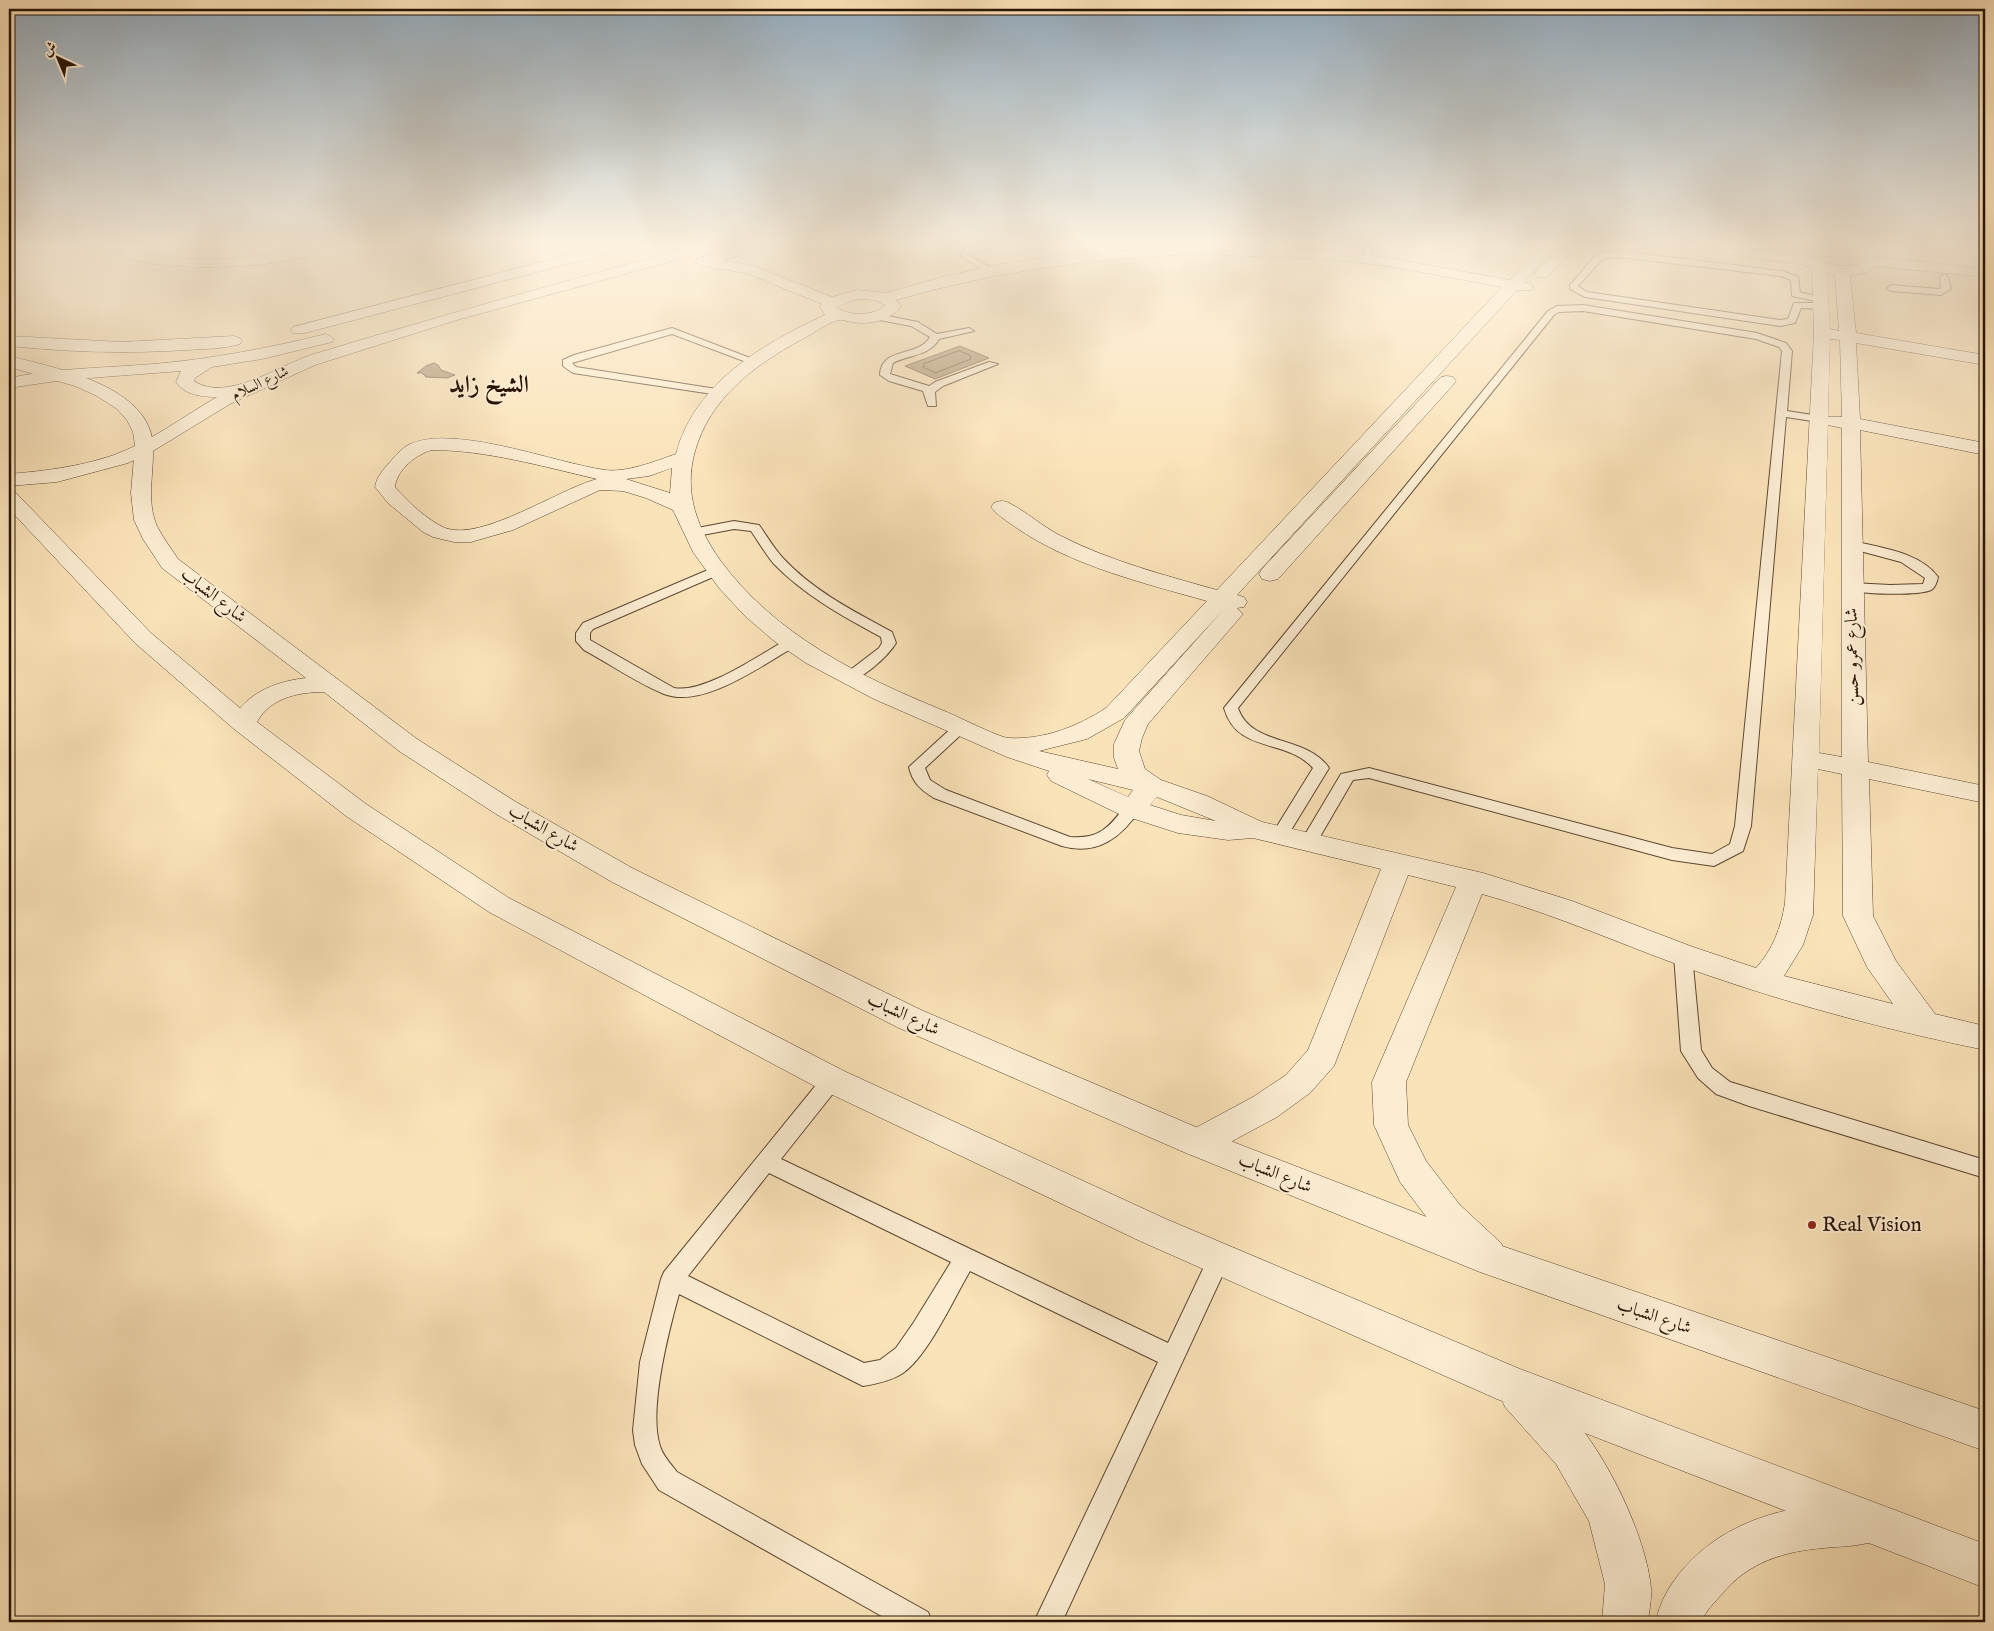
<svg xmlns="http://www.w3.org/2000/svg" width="1994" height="1631" font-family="'IM FELL English',Amiri,serif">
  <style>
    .water { fill: #b39c7b; stroke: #7b654b }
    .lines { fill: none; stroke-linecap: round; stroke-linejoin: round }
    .shore { stroke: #6d5840; stroke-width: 1 }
    .service-casing { stroke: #5c4731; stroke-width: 2 }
    .minor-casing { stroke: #5c4731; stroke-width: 1 }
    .tertiary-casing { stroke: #5c4731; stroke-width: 1 }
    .service { fill: #fcedd2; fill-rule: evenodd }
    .minor { fill: #fcedd2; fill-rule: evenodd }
    .tertiary { fill: #fcedd2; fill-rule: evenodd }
    .poi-dot { fill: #8f2418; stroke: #fcedd2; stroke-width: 2 }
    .labels { text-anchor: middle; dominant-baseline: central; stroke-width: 4; stroke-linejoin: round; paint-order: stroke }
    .far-street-label { font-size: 15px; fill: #271304; stroke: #fcedd2 }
    .street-label { font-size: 18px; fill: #271304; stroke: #fcedd2 }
    .near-poi-label { font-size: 21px; fill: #271304; stroke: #fcedd2; text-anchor: start }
    .far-town-label { font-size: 24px; font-weight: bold; fill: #271304; stroke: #fcedd2 }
  </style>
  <rect width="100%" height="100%" fill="#fbe3b9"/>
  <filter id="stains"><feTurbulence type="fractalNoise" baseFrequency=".004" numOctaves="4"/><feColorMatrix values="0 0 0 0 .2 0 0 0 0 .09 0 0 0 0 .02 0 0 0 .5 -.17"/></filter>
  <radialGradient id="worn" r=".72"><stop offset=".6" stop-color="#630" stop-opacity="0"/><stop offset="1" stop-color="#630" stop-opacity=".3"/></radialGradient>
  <!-- water -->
  <g class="water">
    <path d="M960,346L989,358L935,379L905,366Z"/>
    <path d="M434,363L438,365L441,370L455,375L447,378L426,377L422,373H417L426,366Z"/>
  </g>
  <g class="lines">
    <!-- shore -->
    <path class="shore" d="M959,351L970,355L971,359L935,373L923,367L924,364Z"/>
    <defs>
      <g id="service">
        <path d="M988,243H1003L969,255L992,268V272H986L960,255L966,248Z"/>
        <path d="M1090,243H1099L1108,254L1101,256Z"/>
        <path d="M1250,243H1258L1263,251L1262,253H1256Z"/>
        <path d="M1367,243H1375L1371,259L1367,262L1363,259Z"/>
        <path d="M1619,251L1783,271L1798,277L1800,292L1825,299L1820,302L1792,296L1791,280L1781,276L1619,257L1603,258L1578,286L1587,292L1780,320L1788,319L1794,303H1821L1826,306L1821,309L1801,308L1795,323L1780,326L1585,297L1570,289V285L1597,254Z"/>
        <path d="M1944,274L1948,277L1951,289L1941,295L1891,291L1887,288L1891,285L1939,289L1941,288L1940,277Z"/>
        <path d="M1583,305L1757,333L1786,343L1792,351L1787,411L1819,416L1824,419L1819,422L1786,417L1751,826L1743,851L1714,866L1672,860L1369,778L1353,780L1314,847H1302L1300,843L1341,774L1369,768L1672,848L1712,854L1730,844L1735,826L1782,351L1779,347L1756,339L1583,311L1559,312L1554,315L1238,708C1251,747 1307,735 1329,768L1285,840H1273L1271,836L1313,768C1286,738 1237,754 1224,708L1548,311L1557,306Z"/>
        <path d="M872,313L918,322L937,334L969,328L974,331L939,339C930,356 908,355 893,363L890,374L929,386L935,382L989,362L998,364L943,386L935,392L936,406H928L923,391L889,381L880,375C881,346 918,358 930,337L911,326L869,318V314Z"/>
        <path d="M672,328L758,361L749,363L672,334L572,363L576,367L723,390L724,392L719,395L573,373L563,366V360L574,355Z"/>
        <path d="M734,521L759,525C767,536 773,547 782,557C812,590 853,611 892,632L896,643C889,655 859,684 845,680L843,677L845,674L879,648L882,643L881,637C842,616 804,595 773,563C765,553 758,541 751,531L734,529L692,537L686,533L692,529Z"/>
        <path d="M1853,541C1881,548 1920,552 1938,577C1937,582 1935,588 1931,590C1917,596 1863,594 1847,590L1845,587L1847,584L1852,583L1890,585L1923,584L1925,578L1901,562L1849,548L1847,545Z"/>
        <path d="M715,567L721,571L720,574L593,629L590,633V640L674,688C704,694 759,655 786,640H796L798,643L796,646C762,665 703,709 664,694C637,683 610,664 584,650L576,641V633L583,623Z"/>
        <path d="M961,722L969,727L966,730L925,768L930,780L946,790L1070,837C1101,839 1109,827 1127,804H1139L1141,808C1122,837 1098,856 1062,846L934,798C921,790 912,782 909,767L956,724Z"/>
        <path d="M1683,948L1689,950L1692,955L1701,1050L1712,1068L1730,1082L1985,1160V1178L1749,1106L1716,1094L1698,1078L1681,1051L1674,955L1677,950Z"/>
        <path d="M832,1072L839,1074L842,1080L839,1086L781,1159L1168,1343L1211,1252L1219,1249L1227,1252L1230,1259L1062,1622H1034L1158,1362L970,1271C954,1298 928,1356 903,1373C891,1381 876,1384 863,1386L679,1294C669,1330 648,1410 660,1446C663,1456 671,1464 677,1472L928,1612L932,1622H892L659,1490L642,1464L635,1445L633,1430L640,1362L661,1279L664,1272L825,1074ZM769,1173L951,1262L914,1322L896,1348L880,1360L864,1363L688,1276Z"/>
      </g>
      <g id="minor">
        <path d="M113,243H128C150,266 244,259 275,254C296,250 310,243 332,243C312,271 152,274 123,255C119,252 116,247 113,243Z"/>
        <path d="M614,243H638L636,246L305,333H293L291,330L293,327Z"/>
        <path d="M706,243H729L727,246L457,320L315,365L230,404L153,451L128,463L57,482L9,486V474C44,471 79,467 114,455C150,442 184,416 217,397C202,397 185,395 176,382L181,371L63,380L9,388V378C56,368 105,368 153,364C212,359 269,348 326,334L334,339L332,342L262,359L212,367L195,378L194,381C226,403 280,365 311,355C442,315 574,279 706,243Z"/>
        <path d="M752,243H774L772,246L723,260L754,266L832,297L857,290L886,293L946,276L1008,263L1071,254L1198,246L1325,251L1388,258L1510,280L1544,243H1554L1556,246L1554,249L1524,282L1531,284L1534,287L1531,290H1517L1237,595L1244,597L1247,602L1244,607L1237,608L1243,614L1148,724L1142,738L1139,751L1145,769L1161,780L1207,796L1262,822L1483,873L1572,901L1693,947L1756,968C1773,949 1781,928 1785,903L1814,333L1812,268L1805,265L1673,247L1666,243H1705L1800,256L1811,249L1839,248L1868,256L1985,269V277L1876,266L1868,272L1850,276L1856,333L1985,355V365L1856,343L1860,419L1985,443V455L1860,430L1868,762L1985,786V803L1869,779L1873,916L1896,961L1935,1014L1985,1026V1050C1892,1031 1797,1006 1707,975C1631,949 1559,915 1482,894L1406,1082L1408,1125L1426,1161L1460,1205L1501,1243L1507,1255L1501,1267L1488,1272L1475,1267L1434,1227L1400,1182L1374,1125L1372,1082L1456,887L1408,875L1334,1066L1310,1093L1277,1117L1210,1153L1198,1157L1186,1153L1180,1143L1186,1133L1253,1097L1286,1075L1308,1050L1381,869L1253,838L1228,840L1178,833L1119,814L1051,781L1047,775L1049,771L1007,757L874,699L806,663L774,641L745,616L719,588L693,552L673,510L646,498L623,491L600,490L513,530L471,542H454L433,537L423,532L388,503L375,487C377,476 383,470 390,462C396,455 402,448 410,444C456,424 555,463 605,470C626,473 656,461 676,454C694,383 764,343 825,315L820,307L822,304L746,273L702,266L695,262L697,259ZM1198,254L1325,259L1388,266L1502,287L1217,590C1164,575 1110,561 1061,536C1043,527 1027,512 1009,503C1003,500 999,501 994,503L991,507C996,514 1004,519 1011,524C1068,565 1140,582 1207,601L1106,708C1077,727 1043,740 1008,738C998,737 955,715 942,710C859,676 775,635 720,560C694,523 682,486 698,442C716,391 764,359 810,335C818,330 831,321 840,320C843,319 848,322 852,322C870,325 890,321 901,306L896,300C997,271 1093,258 1198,254ZM1825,256L1849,258L1861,265L1836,266L1814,258ZM1827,273L1835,275L1839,331L1830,329ZM857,299L876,300L885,305C873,317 849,316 836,307ZM1830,339L1840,340L1842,417H1828ZM1828,425L1842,428V757L1819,753ZM432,450C486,450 545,467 597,479C559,489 481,542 445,528C427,520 407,501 395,487C397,469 417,454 432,450ZM672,468L670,493L626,479L649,476ZM1224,609L1125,720L1114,744V758L1118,769L1039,751L1087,739L1124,718ZM1818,769L1842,774L1843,916L1867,967L1893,1004L1784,976L1803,945L1813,915ZM1088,779L1133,790L1128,797ZM1157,797L1216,821L1181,815L1150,805Z"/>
        <path d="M1565,243H1582L1570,252L1547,277H1537L1535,274L1537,271Z"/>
        <path d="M9,336L122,342L234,336L240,338L242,341L240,344C223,349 204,349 186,350C127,354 68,352 9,346Z"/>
        <path d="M1447,376L1453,377L1456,381L1453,385L1278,579L1270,581L1262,579L1259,574L1262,569L1441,377Z"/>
        <path d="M1519,1373C1581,1398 1645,1523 1651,1588C1652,1599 1649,1611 1648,1622H1602L1605,1584L1589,1521L1556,1464L1505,1407L1499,1393L1505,1379Z"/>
        <path d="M1858,1503L1874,1509L1880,1525L1874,1541C1857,1547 1842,1546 1824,1548C1785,1551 1748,1562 1722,1594C1715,1602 1704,1612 1702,1622H1656C1659,1602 1671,1583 1684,1568C1728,1518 1794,1503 1858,1503Z"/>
      </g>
      <path id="tertiary" d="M9,356C56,368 152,386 153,447C154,473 146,501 157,526C163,538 171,548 178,559L417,739L516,802L632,868L921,1010L1210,1133L1499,1245L1985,1411V1451L1480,1272L1186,1153L899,1028L612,882L496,814L399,751L324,692C298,692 270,698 257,722L366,804L509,898L844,1071L1166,1219L1520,1369L1985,1544V1588L1497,1399L1140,1241L820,1089L489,912L346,816L234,729L135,643L9,509V491L16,493L151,633L240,708C257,689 280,681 306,678L162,568L143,539L134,520L131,493L135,445L133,432L127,420L117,409L97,396L75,386L9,367Z"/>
    </defs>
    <!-- service casing -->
    <use href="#service" class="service-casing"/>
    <!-- minor casing -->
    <use href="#minor" class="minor-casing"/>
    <!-- tertiary casing -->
    <use href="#tertiary" class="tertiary-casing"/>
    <!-- service -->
    <use href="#service" class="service"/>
    <!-- minor -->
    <use href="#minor" class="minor"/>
    <!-- tertiary -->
    <use href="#tertiary" class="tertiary"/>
  </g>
  <!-- sky -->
  <linearGradient id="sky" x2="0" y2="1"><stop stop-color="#93aabc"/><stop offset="0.52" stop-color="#fdf2e0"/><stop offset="1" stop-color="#fdf2e0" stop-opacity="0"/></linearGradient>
  <rect width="1994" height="471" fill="url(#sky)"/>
  <!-- markers -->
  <circle class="poi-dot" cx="1812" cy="1225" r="5"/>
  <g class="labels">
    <!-- far-street labels -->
    <g class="far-street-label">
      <text transform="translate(260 383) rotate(-25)">شارع السلام</text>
    </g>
    <!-- street labels -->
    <g class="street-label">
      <text transform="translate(213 596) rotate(38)">شارع الشباب</text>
      <text transform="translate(1853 657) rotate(-91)">شارع عمرو حسن</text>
      <text transform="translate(543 829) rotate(30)">شارع الشباب</text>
      <text transform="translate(903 1015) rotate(25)">شارع الشباب</text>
      <text transform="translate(1275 1174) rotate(22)">شارع الشباب</text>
      <text transform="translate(1654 1317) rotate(19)">شارع الشباب</text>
    </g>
    <!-- near-poi labels -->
    <g class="near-poi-label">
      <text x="1822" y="1225">Real Vision</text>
    </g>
    <!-- far-town labels -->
    <g class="far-town-label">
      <text x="489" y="385">الشيخ زايد</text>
    </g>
  </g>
  <!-- margin -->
  <rect width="1994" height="1631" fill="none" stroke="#fbe3b9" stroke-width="30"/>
  <rect x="10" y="10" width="1974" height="1611" fill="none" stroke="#271304" stroke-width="2.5"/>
  <rect x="15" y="15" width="1964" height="1601" fill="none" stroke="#271304"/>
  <!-- north arrow -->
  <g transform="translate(58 58) rotate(316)" stroke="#fcedd2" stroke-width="4" paint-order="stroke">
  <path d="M0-4L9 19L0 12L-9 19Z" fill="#271304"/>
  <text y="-8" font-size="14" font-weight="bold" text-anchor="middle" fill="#271304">ش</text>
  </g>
  <rect width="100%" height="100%" filter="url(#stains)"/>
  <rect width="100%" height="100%" fill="url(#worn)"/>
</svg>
